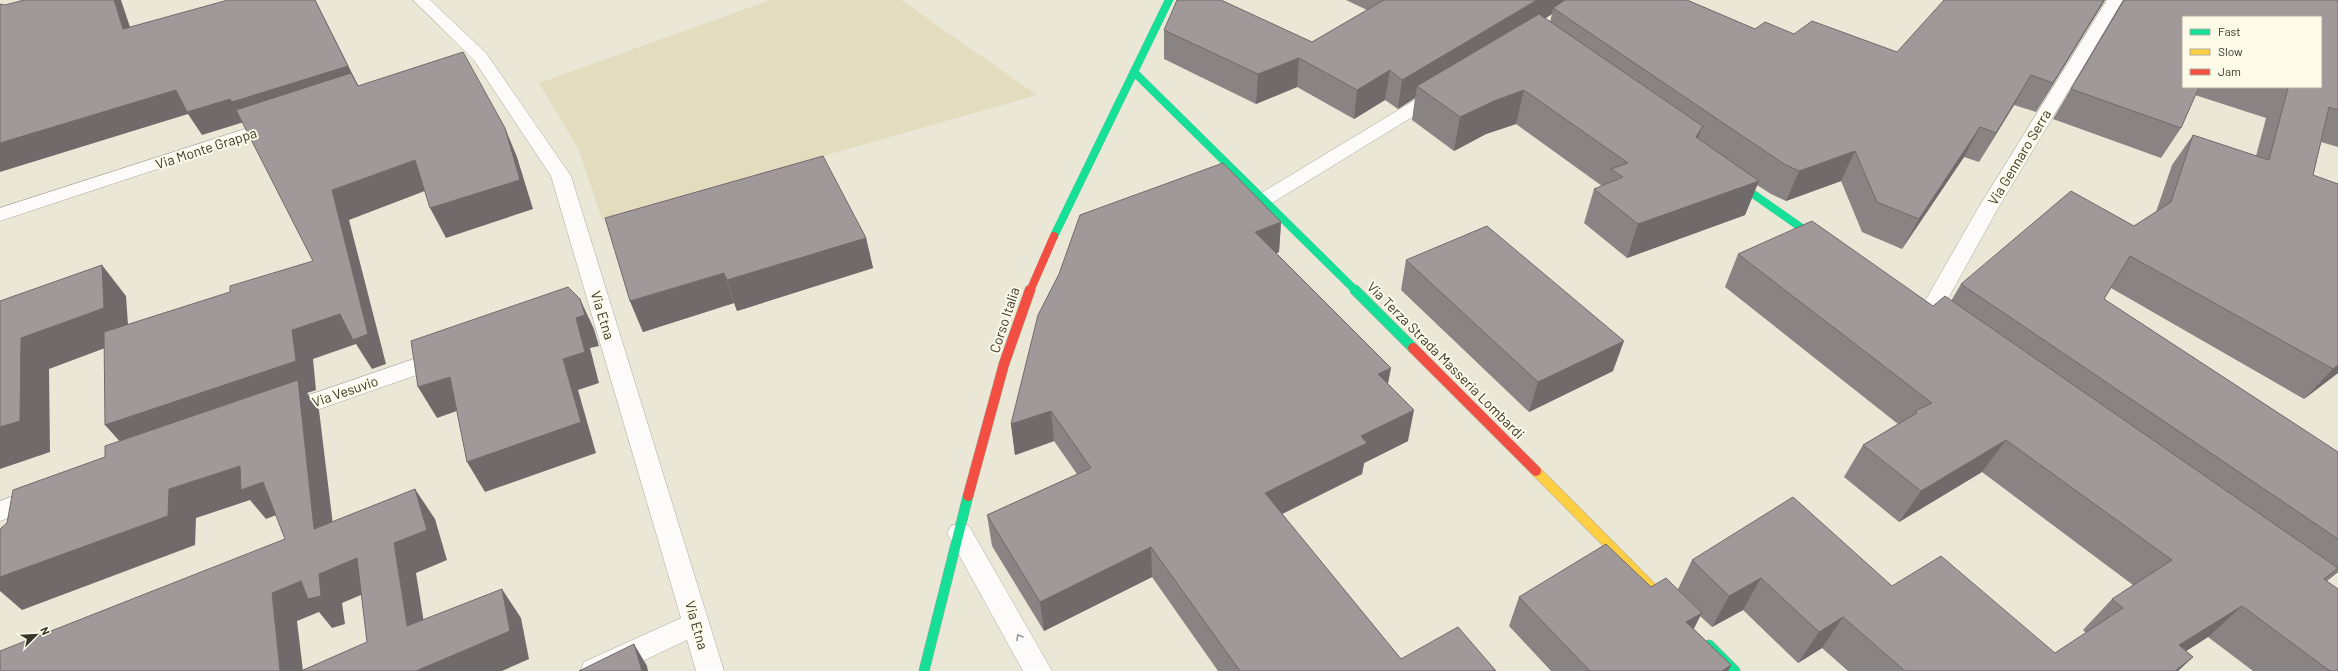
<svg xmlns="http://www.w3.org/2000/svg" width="2338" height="671" font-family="Barlow,sans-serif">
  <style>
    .green { fill: #e3dcbe }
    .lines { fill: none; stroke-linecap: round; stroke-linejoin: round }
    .street-casing { stroke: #aaa79b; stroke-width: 1 }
    .fast-far1-casing { stroke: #aaa79b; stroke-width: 8 }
    .fast-casing { stroke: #aaa79b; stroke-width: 11 }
    .slow-casing { stroke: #aaa79b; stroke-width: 11 }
    .jam-far1-casing { stroke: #aaa79b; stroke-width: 8 }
    .jam-casing { stroke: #aaa79b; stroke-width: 11 }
    .street { fill: #fcfbf9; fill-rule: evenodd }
    .fast-far1 { stroke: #16e098; stroke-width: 8 }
    .fast { stroke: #16e098; stroke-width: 10 }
    .slow { stroke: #ffcf43; stroke-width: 10 }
    .jam-far1 { stroke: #f24e42; stroke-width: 8 }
    .jam { stroke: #f24e42; stroke-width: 10 }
    .wall { fill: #8a8384; fill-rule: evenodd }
    .shaded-wall { fill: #716a6b }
    .building { fill: #a19899; stroke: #716a6b }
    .oneway { stroke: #9a9892 }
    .labels { text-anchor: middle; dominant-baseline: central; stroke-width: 4; stroke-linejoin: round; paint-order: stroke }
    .street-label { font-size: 14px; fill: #39362b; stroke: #fefae8 }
  </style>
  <rect width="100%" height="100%" fill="#ebe7d7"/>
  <!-- green -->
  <path class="green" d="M770,0H901L1037,95L602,219L578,148L539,83Z"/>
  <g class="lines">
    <defs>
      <g id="street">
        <path d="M413,0H430L486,53L571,176L724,671H696L687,640L622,671H580L584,662L681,618L551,176L474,60Z"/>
        <path d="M2107,0H2123L1997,210L1935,322L1927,325L1919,322L1916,317L1977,210Z"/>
        <path d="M1439,88L1445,89L1448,93L1445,97L1272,203L1265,205L1258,203L1255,199L1258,195L1433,89Z"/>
        <path d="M276,119L282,120L285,124L282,128L0,221V208Z"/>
        <path d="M443,349L451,351L454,357L451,363L285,421L277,418L273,412L277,406Z"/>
        <path d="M37,488L46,491L49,498L46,505L0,521V501Z"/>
        <path d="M960,523L969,526L1052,671H1023L947,533L951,526Z"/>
      </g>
      <g id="fast-far1">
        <path d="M1134,72L1356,291"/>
        <path d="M1729,177L1823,243"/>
        <path d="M1054,236L1169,0"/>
      </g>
      <g id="fast">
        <path d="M1355,290L1413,348"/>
        <path d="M1709,645L1735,671"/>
        <path d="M924,671L968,496"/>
      </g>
      <path id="slow" d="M1536,471L1672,608"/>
      <path id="jam-far1" d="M1030,291L1054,236"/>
      <g id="jam">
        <path d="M1413,348L1536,471"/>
        <path d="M968,496L1004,364L1030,290"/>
      </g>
    </defs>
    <!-- street casing -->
    <use href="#street" class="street-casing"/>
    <!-- fast-far1 casing -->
    <use href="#fast-far1" class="fast-far1-casing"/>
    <!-- fast casing -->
    <use href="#fast" class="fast-casing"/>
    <!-- slow casing -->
    <use href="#slow" class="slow-casing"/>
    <!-- jam-far1 casing -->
    <use href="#jam-far1" class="jam-far1-casing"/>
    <!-- jam casing -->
    <use href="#jam" class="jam-casing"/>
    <!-- street -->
    <use href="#street" class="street"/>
    <!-- fast-far1 -->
    <use href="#fast-far1" class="fast-far1"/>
    <!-- fast -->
    <use href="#fast" class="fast"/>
    <!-- slow -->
    <use href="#slow" class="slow"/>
    <!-- jam-far1 -->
    <use href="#jam-far1" class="jam-far1"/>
    <!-- jam -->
    <use href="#jam" class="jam"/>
  </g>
  <!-- wall -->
  <g class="wall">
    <path d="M1346,0H1687L1755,29L1794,34L1897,52L2105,0L2036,112L2014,105L1979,162L1964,157L1902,249L1862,232L1841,181L1786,201L1771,194L1757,185L1745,215L1627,258L1584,223L1594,189L1602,186L1516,124L1486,134L1454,151L1412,120L1415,98L1398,109L1385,100L1354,119L1297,87L1256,104L1164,59V30L1312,42L1367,10ZM1552,14L1550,22L1545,18Z"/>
    <path d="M2123,0H2338V147L2321,142L2313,175L2338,184V373L2304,399L2111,288L2104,299L2338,452V572L2327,581L2338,671H2253L2208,637L2186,651L2193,657L2178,671H1848L1822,648L1798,663L1743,610L1712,627L1700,616L1694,629L1731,665L1728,671H1551L1509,626L1519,597L1651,587L1678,589L1692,560L1892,586L2055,653L2086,633L2083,630L2112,599L2133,585L1982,472L1899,522L1844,477L1863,445L1898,424L1725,287L1738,254L1933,306L1951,301L1961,284L2134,226L2156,212L2172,165L2193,135L2256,156L2266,118L2195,95L2181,128L2161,158L2053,119ZM2183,17L2321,87H2183Z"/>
    <path d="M1281,222L1279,252L1276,253L1388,384L1408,441L1364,463L1362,474L1282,514L1401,659L1496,671H1218L1152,577L1044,631L992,546L987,515L1077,474L1054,441L1015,455L1011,424Z"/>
    <path d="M866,238L873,268L737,311L734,303L643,332L630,301Z"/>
    <path d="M1406,260L1613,371L1529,412L1401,290Z"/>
  </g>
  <!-- shaded-wall -->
  <g class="shaded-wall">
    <path d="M114,0H121L138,51L123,29Z"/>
    <path d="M315,0L360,89L244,122L202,135L188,114L0,172V143Z"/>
    <path d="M1537,0H1573L1553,8L1552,14L1525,32L1417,86L1415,98L1398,109L1402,80Z"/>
    <path d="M2104,0H2105L2036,112L2053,83Z"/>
    <path d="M1299,58L1297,87L1256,104L1258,74Z"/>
    <path d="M1390,70L1385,100L1354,119L1357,90Z"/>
    <path d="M2031,75L2014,105L1979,162L1996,133Z"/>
    <path d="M1524,90L1516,124L1486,134L1454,151L1460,117L1494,101Z"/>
    <path d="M1702,127L1690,160L1696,137Z"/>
    <path d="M1980,127L1964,157L1902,249L1919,219Z"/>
    <path d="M505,128L517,157L533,209L446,238L430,208Z"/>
    <path d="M1855,151L1841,181L1786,201L1799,171Z"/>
    <path d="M415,160L430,189L349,220L386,364L372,369L356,344L313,359L316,390L307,393L319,410L337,558L314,529L299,396L131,454L105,425L292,330L340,314L332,190Z"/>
    <path d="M1759,181L1745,215L1627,258L1638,224Z"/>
    <path d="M1281,222L1279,252L1253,263L1255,232Z"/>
    <path d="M866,238L873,268L737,311L727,280Z"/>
    <path d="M102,265L126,296L129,339L49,369L50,452L0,469V427L21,338Z"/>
    <path d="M724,273L734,303L643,332L630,301Z"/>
    <path d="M580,299L594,329L599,346L590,348L599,383L578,390L596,453L485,492L467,462L563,359L576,318Z"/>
    <path d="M1624,341L1613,371L1529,412L1538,382Z"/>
    <path d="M2338,365V373L2304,399L2333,369Z"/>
    <path d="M1391,368L1385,399L1378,374Z"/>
    <path d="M450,377L468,407L437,418L418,387Z"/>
    <path d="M1414,410L1408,441L1364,463L1362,474L1262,524L1265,493L1361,436Z"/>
    <path d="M1051,411L1054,441L1015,455L1011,424Z"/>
    <path d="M2006,440L1982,472L1899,522L1921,491Z"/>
    <path d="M240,466L263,482L287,511L266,519L250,500L196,518L195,545L22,610L0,591V577L169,489Z"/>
    <path d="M415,489L435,519L447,560L416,573L429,654L407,626L394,543Z"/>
    <path d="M1151,547L1152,577L1044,631L1040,602Z"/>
    <path d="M357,558L380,587L342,603L345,624L332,628L319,612L297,621L303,671H280L272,593Z"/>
    <path d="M2338,568L2303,599L2324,579Z"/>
    <path d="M2338,571V572L2325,582Z"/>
    <path d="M1761,578L1743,610L1712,627L1729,596Z"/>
    <path d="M502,589L521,618L529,659L502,671H416Z"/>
    <path d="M2242,606L2208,637L2155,671L2179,645Z"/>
    <path d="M1702,613L1686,642V622Z"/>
    <path d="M1843,617L1822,648L1798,663L1819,632Z"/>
    <path d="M634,644L647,666L648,671H642Z"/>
    <path d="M2193,657L2178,671H2175Z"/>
    <path d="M1731,665L1728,671H1722Z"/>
  </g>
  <!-- building -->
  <g class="building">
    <path d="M24,0H114L123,29L228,0H315L348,66L232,102L230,99L187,112L176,90L0,143V4L5,5Z"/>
    <path d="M1177,0H1221L1312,42L1384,0H1537L1402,80L1390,70L1357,90L1299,58L1258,74L1164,30Z"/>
    <path d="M1565,0H1687L1755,29L1765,22L1794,34L1812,21L1897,52L1944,0H2104L2053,83L2031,75L1996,133L1980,127L1919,219L1877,202L1855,151L1799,171L1784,164L1553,8Z"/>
    <path d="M2124,0H2338V110L2329,107L2313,175L2338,184V365L2333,369L2130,256L2104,299L2338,452V539L1961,284L2071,191L2134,226L2171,202L2193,135L2269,160L2288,88L2284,87H2321V17H2183V87H2199L2181,128L2071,89Z"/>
    <path d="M1539,14L1704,127H1702L1696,137L1759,181L1638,224L1594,189L1623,177L1611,169L1628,163L1524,90L1494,101L1460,117L1417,86Z"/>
    <path d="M463,52L505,128L520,180L430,208L415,160L332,190L368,334L353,340L340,314L292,330L296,361L105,425L104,332L230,292V286L313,261L236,110L351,73L358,86Z"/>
    <path d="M823,156L866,238L727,280L724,273L630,301L605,218Z"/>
    <path d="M1223,163L1281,222L1255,232L1391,368L1378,374L1414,410L1361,436L1367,443L1265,493L1401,659L1458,627L1496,671H1240L1151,547L1040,602L987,515L1091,468L1051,411L1011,424L1038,315L1059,274L1080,215Z"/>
    <path d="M1812,221L1933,306L1945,296L2338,568L2324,579L2338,589V671H2330L2242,606L2179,645L2193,657L2175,671H1905L1843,617L1819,632L1761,578L1729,596L1692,560L1793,497L1892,586L1941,556L2055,653L2123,608L2112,599L2172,560L2006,440L1921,491L1863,445L1917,413L1915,411L1932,403L1738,254Z"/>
    <path d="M1487,226L1624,341L1538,382L1406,260Z"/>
    <path d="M102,265L104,308L21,338L20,421L0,427V301Z"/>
    <path d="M568,287L580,299L585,315L576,318L585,352L563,359L581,422L467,462L450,377L418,387L411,341Z"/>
    <path d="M298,380L314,529L415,489L427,530L394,543L407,626L502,589L510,631L416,671H301L367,642L357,558L319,574L321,596L308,599L301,581L272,593L280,671H0V651L285,539L263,482L241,490L240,466L169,489L168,516L0,577V529L7,523L13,490L105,457V446Z"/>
    <path d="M1606,544L1651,587L1666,578L1702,613L1686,622L1731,665L1722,671H1590L1519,597Z"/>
    <path d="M634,644L642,671H579Z"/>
  </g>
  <!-- one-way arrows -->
  <defs><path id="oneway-chevron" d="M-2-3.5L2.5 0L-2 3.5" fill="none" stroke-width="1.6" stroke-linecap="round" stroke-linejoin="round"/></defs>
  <use class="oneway" href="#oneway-chevron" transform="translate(1019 637) rotate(-120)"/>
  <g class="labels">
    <!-- street labels -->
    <g class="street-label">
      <text transform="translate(206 148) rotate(-18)">Via Monte Grappa</text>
      <text transform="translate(2019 157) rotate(-59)">Via Gennaro Serra</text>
      <text transform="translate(603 315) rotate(73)">Via Etna</text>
      <text transform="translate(1004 320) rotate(-72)">Corso Italia</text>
      <text transform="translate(1446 360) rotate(45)">Via Terza Strada Masseria Lombardi</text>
      <text transform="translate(345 391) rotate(-19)">Via Vesuvio</text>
      <text transform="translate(697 625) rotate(74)">Via Etna</text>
    </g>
  </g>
  <!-- legend -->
  <rect x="2182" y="16" width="140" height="72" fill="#fefae8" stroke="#afac9c"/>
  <rect x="2190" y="29" width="20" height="6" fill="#16e098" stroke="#afac9c"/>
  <text x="2218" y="36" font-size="12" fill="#39362b">Fast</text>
  <rect x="2190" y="49" width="20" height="6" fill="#ffcf43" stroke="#afac9c"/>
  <text x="2218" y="56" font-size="12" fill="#39362b">Slow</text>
  <rect x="2190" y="69" width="20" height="6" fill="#f24e42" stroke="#afac9c"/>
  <text x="2218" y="76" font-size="12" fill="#39362b">Jam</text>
  <!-- north arrow -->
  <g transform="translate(36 635) rotate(66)" stroke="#fefae8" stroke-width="3" paint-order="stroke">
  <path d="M0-3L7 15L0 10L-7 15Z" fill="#39362b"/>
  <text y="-6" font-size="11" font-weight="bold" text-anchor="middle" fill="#39362b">N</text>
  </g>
</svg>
